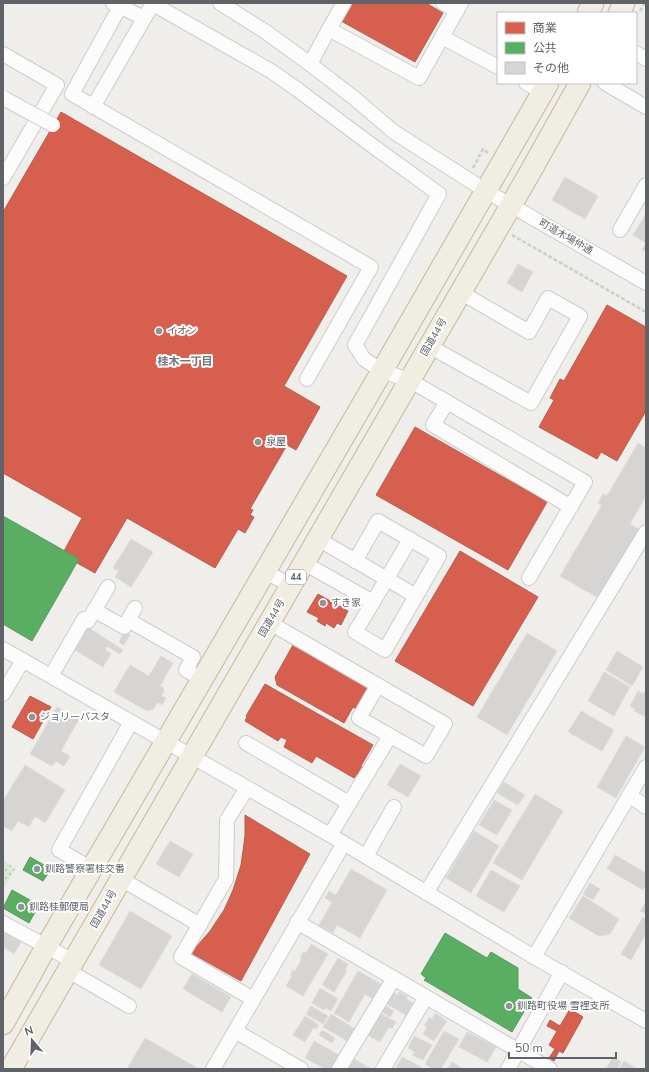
<svg xmlns="http://www.w3.org/2000/svg" width="649" height="1072" font-family="'Nunito Sans','Noto Sans JP',sans-serif">
  <style>
    .park { fill: url(#park-dots) }
    .shops { fill: #d6604d; stroke: #b26155 }
    .public { fill: #5aae61; stroke: #5c9863 }
    .building { fill: #d6d5d3; stroke: #deddd9 }
    .lines { fill: none; stroke-linecap: round; stroke-linejoin: round }
    .minor-casing { stroke: #cbcccc; stroke-width: 16 }
    .highway-casing { stroke: #c8b996; stroke-width: 23 }
    .path { stroke: #cacfcc; stroke-width: 2.5; stroke-dasharray: 4 2; stroke-linecap: butt }
    .minor { stroke: #fdfcfc; stroke-width: 14 }
    .highway { stroke: #f0ede3; stroke-width: 21 }
    .minor-bridge-casing { stroke: #cbcccc; stroke-width: 16; stroke-linecap: butt }
    .minor-bridge { stroke: #fdfcfc; stroke-width: 14 }
    .poi-dot { fill: #919496; stroke: #fff; stroke-width: 1.5 }
    .labels { text-anchor: middle; dominant-baseline: central; stroke-width: 4; stroke-linejoin: round; paint-order: stroke }
    .shield { fill: #fff; stroke: #8f9295; stroke-width: 1 }
    .shield-label { font-size: 9px; font-weight: bold; fill: #5f6368 }
    .street-label { font-size: 10px; fill: #5f6368; stroke: #fff }
    .poi-label { font-size: 10px; fill: #5f6368; stroke: #fff; text-anchor: start }
    .neighbourhood-label { font-size: 11px; font-weight: bold; fill: #70757a; stroke: #fff }
  </style>
  <defs>
    <pattern id="park-dots" width="8" height="8" patternUnits="userSpaceOnUse"><rect width="8" height="8" fill="#d8ebd6"/><path d="M2 2h.1M6 6h.1" fill="none" stroke="#b2c2b1" stroke-width="1.8" stroke-linecap="round"/></pattern>
  </defs>
  <rect width="100%" height="100%" fill="#efeeea"/>
  <!-- park -->
  <path class="park" d="M3,861L16,868L3,889Z"/>
  <!-- shops -->
  <g class="shops">
    <path d="M351,3H426L443,13L415,62L341,21Z"/>
    <path d="M61,112L347,276L284,386L320,407L296,450L287,445L250,509L253,510L250,515L254,517L245,533L238,529L215,568L127,518L95,573L77,563L79,559L64,551L82,518L3,473V212Z"/>
    <path d="M607,305L646,327V411L617,461L601,452L597,459L539,427L554,400L550,398L560,379L564,381Z"/>
    <path d="M415,427L547,502L508,570L376,495Z"/>
    <path d="M460,551L538,597L473,706L395,661Z"/>
    <path d="M318,594L348,611L341,625L337,623L334,628L326,623L325,626L317,621L319,618L307,612Z"/>
    <path d="M293,645L353,679L354,678L370,686L356,709L353,707L344,723L277,685L275,677Z"/>
    <path d="M265,684L373,745L361,766L364,768L359,775L357,774L354,778L316,756L312,763L284,747L287,740L281,737L278,741L245,721L247,717L246,716Z"/>
    <path d="M30,696L51,707L33,739L12,727Z"/>
    <path d="M245,815L310,854L241,981L191,953L210,931L224,910L233,890L241,865L245,836Z"/>
    <path d="M570,1009L583,1017L563,1053L559,1051L554,1061L549,1058L555,1049L549,1045L557,1031L547,1026L550,1020L560,1026Z"/>
  </g>
  <!-- public -->
  <g class="public">
    <path d="M3,516L79,559L32,641L3,624Z"/>
    <path d="M30,857L51,869L43,881L23,870Z"/>
    <path d="M12,890L39,905L29,923L3,908Z"/>
    <path d="M445,933L487,958L491,952L518,968V989L532,998L512,1032L424,980L426,978L421,974Z"/>
  </g>
  <!-- building -->
  <g class="building">
    <path d="M565,177L598,196L585,219L552,200Z"/>
    <path d="M646,214V243L633,235Z"/>
    <path d="M646,243V252L642,250Z"/>
    <path d="M518,264L533,272L522,292L507,283Z"/>
    <path d="M638,443L646,448V496L630,524L640,530L600,599L560,576L602,505L598,503L603,494L607,496Z"/>
    <path d="M131,539L153,552L131,587L115,577L119,571L113,568Z"/>
    <path d="M86,626L123,650L120,654L107,646L105,650L111,654L103,667L72,648Z"/>
    <path d="M124,632L130,635L124,645L119,642Z"/>
    <path d="M527,633L557,651L507,735L477,717Z"/>
    <path d="M617,651L643,667L632,686L606,670Z"/>
    <path d="M161,656L173,663L160,686L163,687L164,692L161,696L166,698L162,705L158,702L153,709L147,711L114,692L130,665L149,676Z"/>
    <path d="M604,672L630,687L614,716L588,701Z"/>
    <path d="M638,691L643,694L645,691L646,692V717L634,711L635,709L630,706Z"/>
    <path d="M57,707L79,719L61,751L70,756L64,766L56,761L52,766L30,754Z"/>
    <path d="M581,711L614,730L602,751L568,732Z"/>
    <path d="M626,736L645,747L616,798L597,787Z"/>
    <path d="M400,764L421,776L408,797L387,785Z"/>
    <path d="M25,765L65,790L45,823L35,816L29,827L18,821L12,831L3,826V801Z"/>
    <path d="M504,782L525,795L518,805L497,793Z"/>
    <path d="M535,794L563,811L522,880L493,863Z"/>
    <path d="M494,800L512,810L497,835L479,825Z"/>
    <path d="M474,831L499,846L471,893L446,878Z"/>
    <path d="M170,841L193,854L179,877L156,864Z"/>
    <path d="M615,855L646,873V885L643,890L607,869Z"/>
    <path d="M351,869L387,890L360,938L337,925L333,933L319,925L332,902L325,898L329,891L336,895Z"/>
    <path d="M491,870L520,886L504,912L476,896Z"/>
    <path d="M590,883L600,889L593,900L583,894Z"/>
    <path d="M583,896L619,919L610,934L601,936L597,935L569,918Z"/>
    <path d="M646,901V914L640,911Z"/>
    <path d="M130,911L172,936L141,989L99,965Z"/>
    <path d="M643,917L646,919V934L631,960L621,954Z"/>
    <path d="M3,931L21,942L14,954L3,947Z"/>
    <path d="M311,944L328,954L303,996L286,986L292,976L290,975L293,970L295,971L302,959L300,958L303,952L306,953Z"/>
    <path d="M338,958L348,964L345,970L347,971L334,992L322,985Z"/>
    <path d="M358,971L381,984L373,999L365,994L349,1022L334,1013Z"/>
    <path d="M192,974L231,997L222,1012L183,989Z"/>
    <path d="M320,988L338,999L331,1011L326,1008L324,1010L312,1003Z"/>
    <path d="M392,991L398,995L399,992L408,997L406,999L413,1003L406,1015L385,1003Z"/>
    <path d="M384,1005L394,1011L390,1017L381,1011Z"/>
    <path d="M311,1006L328,1016L323,1024L306,1014Z"/>
    <path d="M380,1013L396,1022L392,1029L389,1027L380,1042L367,1035Z"/>
    <path d="M435,1013L447,1021L434,1041L423,1034L427,1027L424,1026L430,1017L432,1019Z"/>
    <path d="M331,1014L358,1031L351,1043L323,1027Z"/>
    <path d="M305,1016L319,1025L316,1029L313,1028L305,1042L293,1035Z"/>
    <path d="M322,1030L335,1038L332,1043L319,1035Z"/>
    <path d="M444,1031L459,1039L441,1069H433L425,1064Z"/>
    <path d="M467,1032L496,1047L487,1062L459,1047Z"/>
    <path d="M414,1036L432,1045L423,1060L412,1055L415,1052L408,1048Z"/>
    <path d="M145,1038L199,1069H127Z"/>
    <path d="M314,1041L339,1055L332,1069H325L305,1058Z"/>
    <path d="M402,1057L421,1067L420,1069H395Z"/>
    <path d="M613,1057L621,1062L617,1069H606Z"/>
    <path d="M354,1059L371,1069H348Z"/>
    <path d="M624,1061L637,1069H619Z"/>
    <path d="M452,1062L463,1069H447Z"/>
  </g>
  <g class="lines">
    <defs>
      <g id="minor">
        <path d="M113,3L144,18"/>
        <path d="M122,3L72,94L371,267L307,379"/>
        <path d="M220,3L266,32L310,64L354,98L394,132L486,191L646,283"/>
        <path d="M443,3L457,11"/>
        <path d="M153,4L271,71L298,90L366,141L439,194L355,345L364,359L382,371L409,380L585,482L529,578"/>
        <path d="M329,29L344,3"/>
        <path d="M442,37L461,3"/>
        <path d="M636,53L646,59"/>
        <path d="M3,54L57,85L3,178"/>
        <path d="M310,64L329,29L419,78L442,37L498,67"/>
        <path d="M526,83L543,92"/>
        <path d="M605,83L646,107"/>
        <path d="M93,107L153,3"/>
        <path d="M620,230L646,185"/>
        <path d="M429,346L531,403L580,316L548,298L529,332L460,292"/>
        <path d="M447,402L433,425L571,507"/>
        <path d="M318,539L416,596L385,650L355,632C374,601 392,570 410,539"/>
        <path d="M355,561L378,521L439,556L416,596"/>
        <path d="M304,563L373,602"/>
        <path d="M265,572L291,585"/>
        <path d="M94,610L124,627L135,608"/>
        <path d="M128,620L193,657L186,670L202,679"/>
        <path d="M270,623L445,724L426,756L359,718L378,685"/>
        <path d="M3,649L330,835L534,957L646,1021"/>
        <path d="M51,676L84,619L88,621L108,587"/>
        <path d="M3,694L23,660"/>
        <path d="M246,743L349,803"/>
        <path d="M247,788L227,820L226,879L181,957L253,999"/>
        <path d="M629,795L646,807"/>
        <path d="M330,835L390,736"/>
        <path d="M366,856L394,807"/>
        <path d="M92,869L59,850L131,722"/>
        <path d="M121,879L200,925"/>
        <path d="M426,893L646,532"/>
        <path d="M297,922L550,1069"/>
        <path d="M3,923L73,961"/>
        <path d="M534,957L646,767"/>
        <path d="M67,970L129,1006"/>
        <path d="M235,1031L301,1069"/>
        <path d="M213,1069L344,843"/>
        <path d="M339,1069L394,978"/>
        <path d="M383,1069L426,997"/>
        <path d="M508,1069L562,972"/>
      </g>
      <g id="highway">
        <path d="M588,13L593,3"/>
        <path d="M619,13L624,3"/>
        <path d="M3,1024L46,947L382,371L548,83"/>
        <path d="M11,1069L528,176L580,83"/>
      </g>
    </defs>
    <!-- minor casing -->
    <use href="#minor" class="minor-casing"/>
    <!-- highway casing -->
    <use href="#highway" class="highway-casing"/>
    <!-- path -->
    <g class="path">
      <path d="M640,11L645,3"/>
      <path d="M473,168L483,149L488,153"/>
      <path d="M512,235L646,312"/>
    </g>
    <!-- minor -->
    <use href="#minor" class="minor"/>
    <!-- highway -->
    <use href="#highway" class="highway"/>
    <defs>
      <path id="minor-bridge" d="M3,98L53,125"/>
    </defs>
    <!-- minor-bridge casing -->
    <use href="#minor-bridge" class="minor-bridge-casing"/>
    <!-- minor-bridge -->
    <use href="#minor-bridge" class="minor-bridge"/>
  </g>
  <!-- markers -->
  <g class="poi-dot">
    <circle cx="159" cy="331" r="4"/>
    <circle cx="258" cy="442" r="4"/>
    <circle cx="323" cy="603" r="4"/>
    <circle cx="32" cy="717" r="4"/>
    <circle cx="37" cy="869" r="4"/>
    <circle cx="21" cy="907" r="4"/>
    <circle cx="509" cy="1006" r="4"/>
  </g>
  <g class="labels">
    <!-- shield labels -->
    <rect class="shield" x="286" y="570" width="20" height="14" rx="3"/>
    <g class="shield-label">
      <text x="296" y="577">44</text>
    </g>
    <!-- street labels -->
    <g class="street-label">
      <text transform="translate(566 237) rotate(30)">町道木場仲通</text>
      <text transform="translate(434 337) rotate(-60)">国道44号</text>
      <text transform="translate(272 618) rotate(-60)">国道44号</text>
      <text transform="translate(104 909) rotate(-60)">国道44号</text>
    </g>
    <!-- poi labels -->
    <g class="poi-label">
      <text x="167" y="331">イオン</text>
      <text x="266" y="442">泉屋</text>
      <text x="331" y="603">すき家</text>
      <text x="40" y="717">ジョリーパスタ</text>
      <text x="45" y="869">釧路警察署桂交番</text>
      <text x="29" y="907">釧路桂郵便局</text>
      <text x="517" y="1006">釧路町役場 雪裡支所</text>
    </g>
    <!-- neighbourhood labels -->
    <g class="neighbourhood-label">
      <text x="185" y="361">桂木一丁目</text>
    </g>
  </g>
  <!-- border -->
  <rect width="649" height="1072" fill="none" stroke="#5f6368" stroke-width="8"/>
  <!-- legend -->
  <rect x="497" y="12" width="140" height="72" fill="#ffffff" stroke="#bfc1c3"/>
  <rect x="505" y="22" width="20" height="12" fill="#d6604d" stroke="#bfc1c3"/>
  <text x="533" y="32" font-size="12" fill="#5f6368">商業</text>
  <rect x="505" y="42" width="20" height="12" fill="#5aae61" stroke="#bfc1c3"/>
  <text x="533" y="52" font-size="12" fill="#5f6368">公共</text>
  <rect x="505" y="62" width="20" height="12" fill="#d6d5d3" stroke="#bfc1c3"/>
  <text x="533" y="72" font-size="12" fill="#5f6368">その他</text>
  <!-- north arrow -->
  <g transform="translate(32 1040) rotate(341)" stroke="#ffffff" stroke-width="3" paint-order="stroke">
  <path d="M0-3L7 15L0 10L-7 15Z" fill="#5f6368"/>
  <text y="-6" font-size="11" font-weight="bold" text-anchor="middle" fill="#5f6368">N</text>
  </g>
  <!-- scale -->
  <path d="M509 1052v6h107v-6" fill="none" stroke="#5f6368" stroke-width="2"/>
  <text x="515" y="1052" font-size="12" fill="#5f6368" stroke="#ffffff" stroke-width="3" paint-order="stroke">50 m</text>
</svg>
